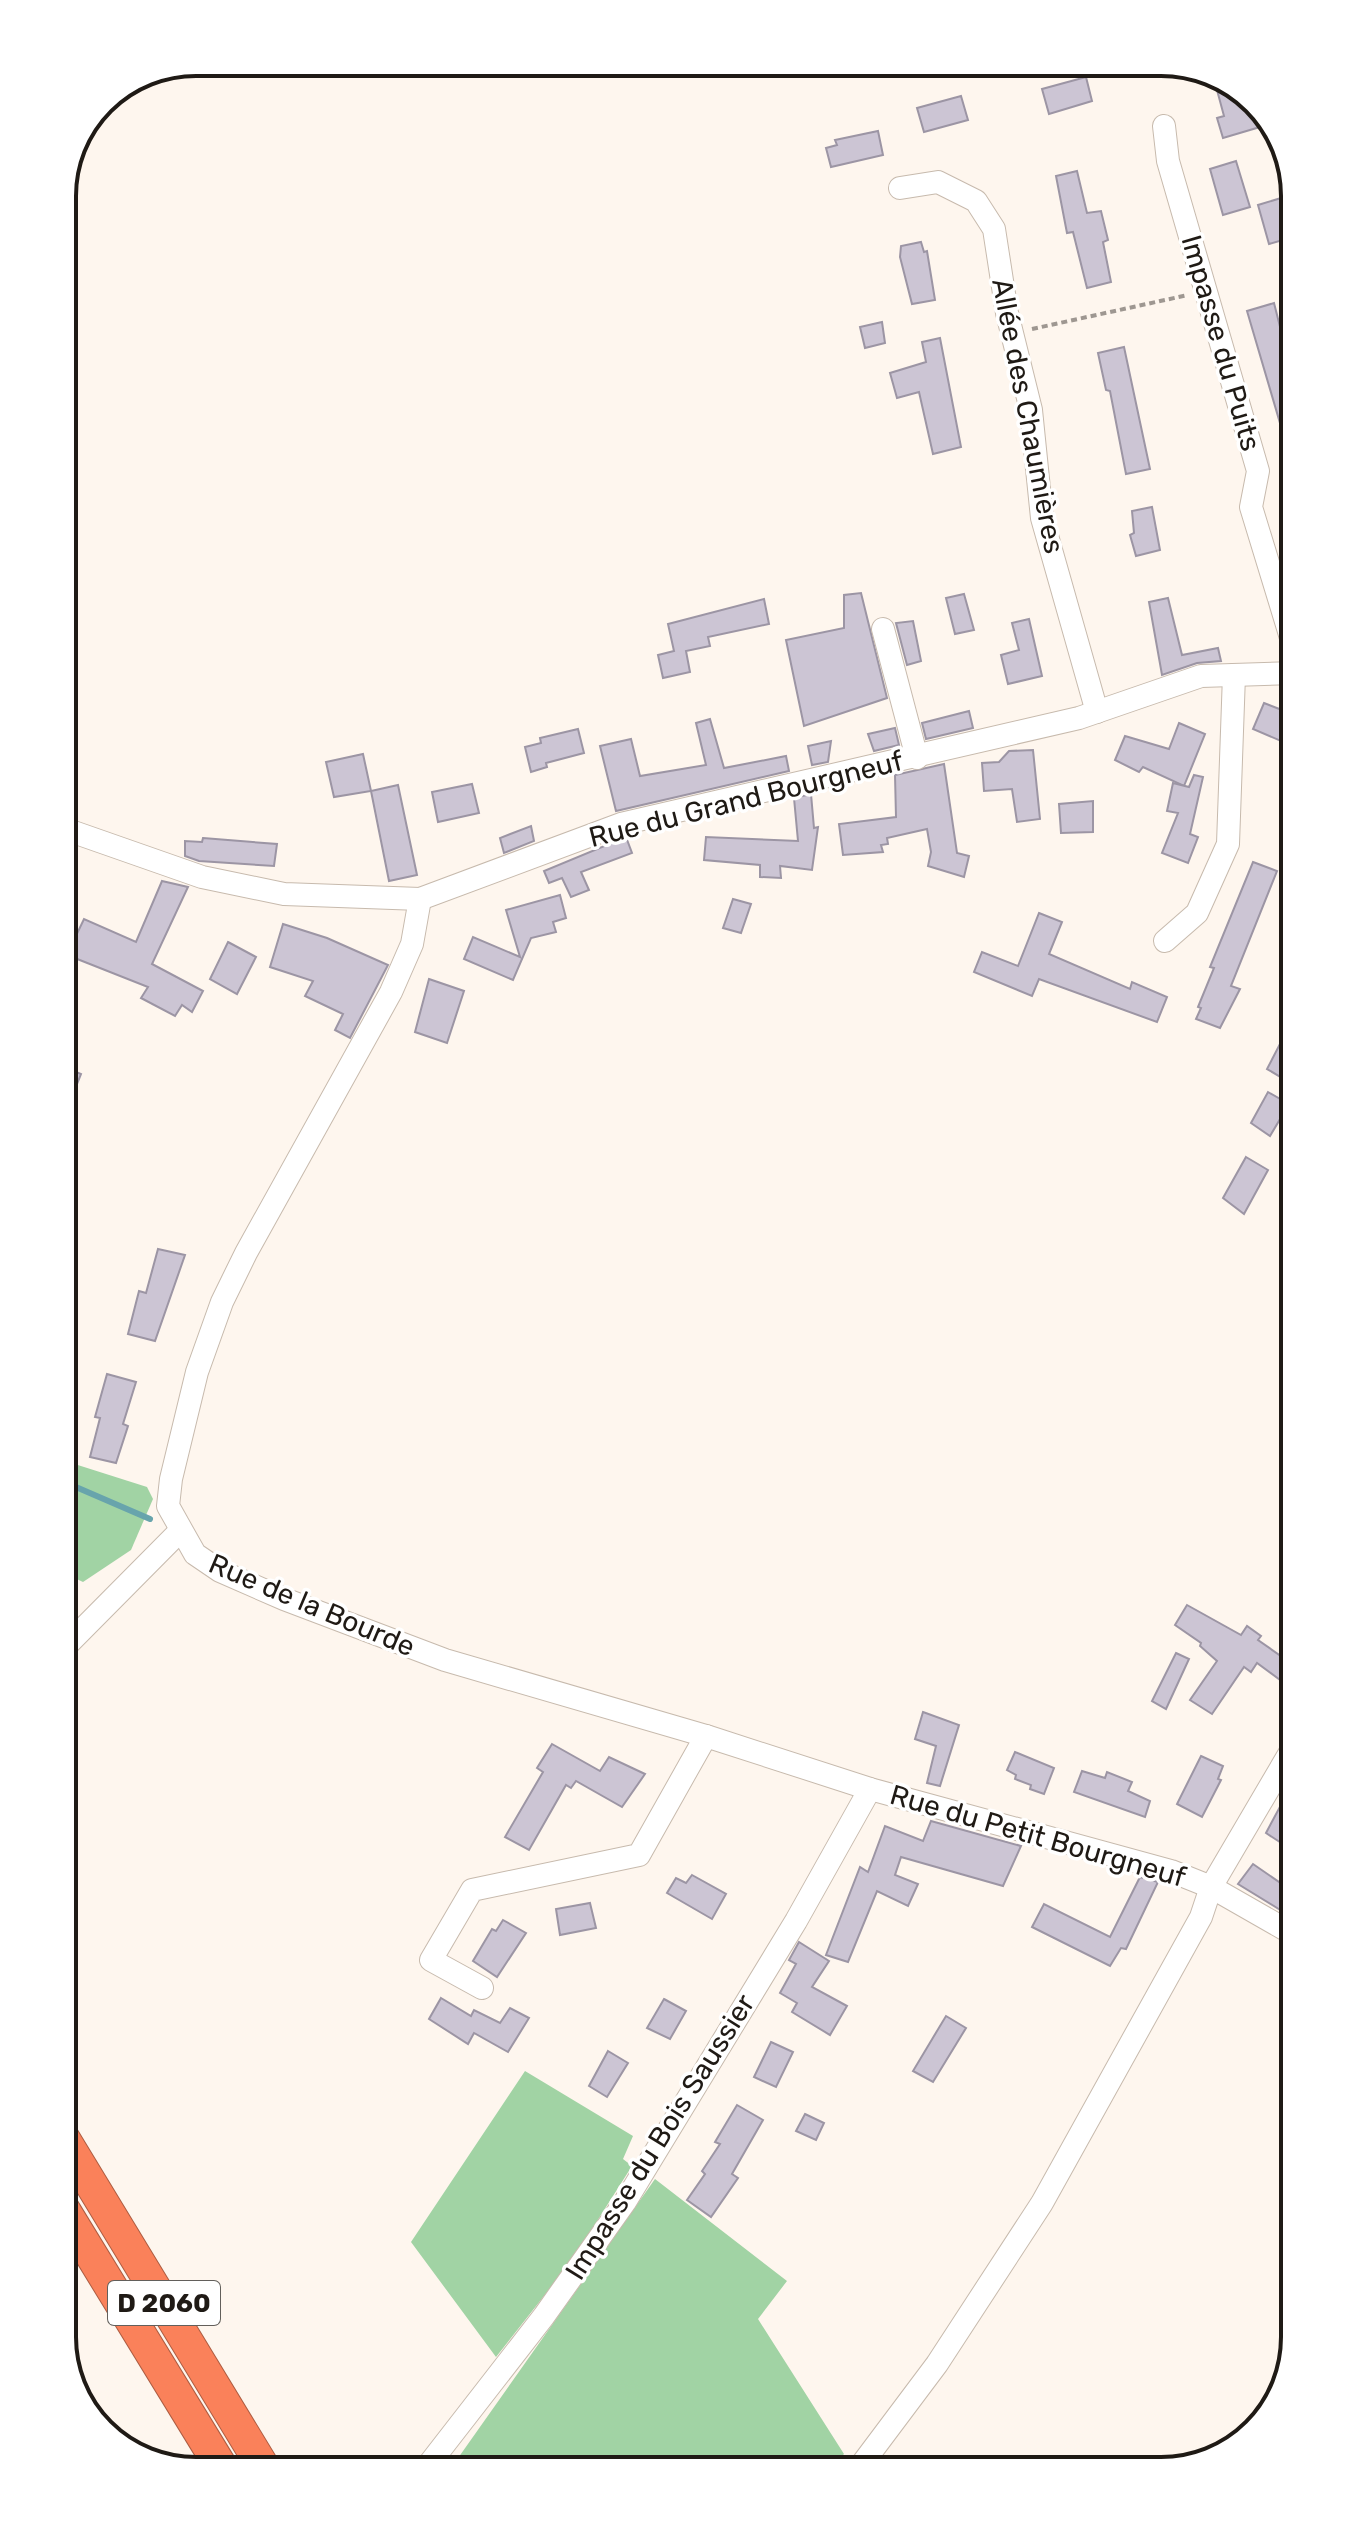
<svg xmlns="http://www.w3.org/2000/svg" width="1357" height="2533" font-family="Rubik,sans-serif">
  <style>
    .green { fill: #a1d3a4 }
    .lines { fill: none; stroke-linecap: round; stroke-linejoin: round }
    .stream { stroke: #68a4ac; stroke-width: 6 }
    .building { fill: #ccc5d4; stroke: #9c95a4; stroke-width: 2 }
    .minor-casing { stroke: #c7baad; stroke-width: 24 }
    .highway-casing { stroke: #ad5d42; stroke-width: 34 }
    .path { stroke: #9e9791; stroke-width: 4; stroke-dasharray: 6 4; stroke-linecap: butt }
    .minor { stroke: #fff; stroke-width: 22 }
    .highway { stroke: #fa815a; stroke-width: 32 }
    .labels { text-anchor: middle; dominant-baseline: central; stroke-width: 7; stroke-linejoin: round; paint-order: stroke }
    .shield { fill: #fff; stroke: #625f5b; stroke-width: 2 }
    .shield-label { font-size: 26px; font-weight: bold; fill: #1f1a15 }
    .street-label { font-size: 28px; fill: #1f1a15; stroke: #fff }
    .rim { fill: none; stroke: #1f1a15; stroke-width: 4 }
  </style>
  <rect width="100%" height="100%" fill="#fef6ee"/>
  <!-- green -->
  <g class="green">
    <path d="M62,1460L147,1487L153,1499L131,1550L83,1582L62,1572Z"/>
    <path d="M525,2071L633,2136L623,2159L632,2166L573,2259L496,2357L411,2242Z"/>
    <path d="M655,2179L787,2281L758,2319L844,2454L835,2464L451,2468Z"/>
  </g>
  <g class="lines">
    <!-- stream -->
    <path class="stream" d="M62,1481L150,1519"/>
  </g>
  <!-- building -->
  <g class="building">
    <path d="M1086,77L1092,101L1049,114L1042,89Z"/>
    <path d="M1214,79L1242,90L1254,105L1260,127L1223,138L1217,118L1224,116Z"/>
    <path d="M961,96L968,120L924,132L917,108Z"/>
    <path d="M878,131L883,155L831,167L826,148L837,145L835,140Z"/>
    <path d="M1236,161L1250,207L1223,215L1210,169Z"/>
    <path d="M1077,171L1087,213L1101,211L1108,240L1103,242L1111,282L1087,288L1073,232L1067,233L1056,176Z"/>
    <path d="M1281,198L1293,237L1269,244L1258,205Z"/>
    <path d="M921,242L924,252L927,251L935,300L912,304L900,257L901,246Z"/>
    <path d="M1274,303L1295,386V456L1290,457L1247,311Z"/>
    <path d="M882,322L885,343L865,348L860,327Z"/>
    <path d="M940,338L961,447L933,454L919,392L897,398L890,373L926,362L922,342Z"/>
    <path d="M1124,347L1150,469L1126,474L1110,391L1106,390L1098,353Z"/>
    <path d="M1152,507L1160,550L1136,556L1130,535L1134,533L1132,511Z"/>
    <path d="M861,593L887,698L804,726L786,640L844,628V595Z"/>
    <path d="M964,594L974,630L955,634L946,598Z"/>
    <path d="M1168,598L1182,655L1218,648L1221,661L1197,663L1162,675L1149,602Z"/>
    <path d="M764,599L769,624L708,637L710,646L686,651L690,672L663,678L658,655L674,651L668,624Z"/>
    <path d="M1029,619L1042,676L1008,684L1001,655L1019,650L1012,623Z"/>
    <path d="M913,621L921,661L907,665L896,623Z"/>
    <path d="M1264,703L1295,715V747L1253,729Z"/>
    <path d="M969,711L973,728L926,739L922,723Z"/>
    <path d="M710,719L724,768L786,756L789,771L616,811L600,746L631,739L640,776L706,765L696,723Z"/>
    <path d="M1179,723L1205,734L1184,786L1143,767L1139,772L1115,760L1125,736L1169,749Z"/>
    <path d="M895,728L899,745L874,751L868,734Z"/>
    <path d="M578,729L584,753L546,763L547,767L531,772L525,747L541,743L540,738Z"/>
    <path d="M831,741L828,762L812,765L808,746Z"/>
    <path d="M1033,750L1040,819L1017,822L1012,789L984,791L982,763L999,762L1009,751Z"/>
    <path d="M363,754L371,791L334,797L326,762Z"/>
    <path d="M944,764L957,853L969,856L964,877L928,866L931,852L927,829L887,838L888,844L881,845L883,852L843,855L839,824L896,817L895,775Z"/>
    <path d="M1194,775L1203,777L1190,834L1198,837L1188,863L1162,853L1178,813L1167,811L1173,783L1189,787Z"/>
    <path d="M472,784L479,813L438,822L432,792Z"/>
    <path d="M398,785L417,875L389,881L371,791Z"/>
    <path d="M811,794L814,828L818,827L812,870L780,866L781,878L760,877V865L704,860L706,837L798,841L794,798Z"/>
    <path d="M1093,801V832L1061,833L1059,804Z"/>
    <path d="M531,826L534,841L504,853L500,838Z"/>
    <path d="M626,837L632,853L581,872L589,890L571,897L562,878L549,883L544,871Z"/>
    <path d="M203,838L277,844L274,866L199,861L185,856V841L202,842Z"/>
    <path d="M1253,862L1277,871L1231,986L1240,989L1220,1028L1196,1019L1201,1008L1198,1007L1214,968L1210,967Z"/>
    <path d="M162,881L188,887L152,964L203,991L192,1012L182,1005L175,1016L141,998L148,987L62,953V935L74,940L84,919L136,942Z"/>
    <path d="M560,895L566,918L553,922L556,932L531,938L513,980L464,959L473,937L520,957L506,910Z"/>
    <path d="M733,899L751,904L741,933L723,928Z"/>
    <path d="M1039,913L1062,922L1049,954L1130,989L1132,982L1167,997L1157,1022L1039,979L1032,996L974,972L982,952L1018,966Z"/>
    <path d="M283,924L327,938L388,965L350,1038L335,1030L343,1014L305,996L313,981L270,967Z"/>
    <path d="M228,942L256,957L237,994L210,979Z"/>
    <path d="M429,979L464,991L447,1043L415,1032Z"/>
    <path d="M1282,1040L1295,1047V1071L1289,1082L1267,1069Z"/>
    <path d="M62,1066L81,1074L63,1119H62Z"/>
    <path d="M1268,1092L1289,1104L1270,1136L1251,1123Z"/>
    <path d="M1246,1157L1268,1170L1244,1214L1223,1198Z"/>
    <path d="M158,1249L185,1255L155,1341L128,1334L139,1291L146,1293Z"/>
    <path d="M107,1374L136,1382L123,1424L128,1426L116,1463L90,1457L100,1418L95,1417Z"/>
    <path d="M1187,1605L1241,1635L1247,1626L1261,1636L1258,1640L1295,1666V1691L1257,1663L1251,1672L1244,1667L1212,1714L1190,1700L1217,1661L1200,1646L1201,1643L1175,1625Z"/>
    <path d="M1176,1653L1189,1659L1166,1709L1152,1701Z"/>
    <path d="M923,1712L959,1725L940,1786L927,1783L936,1746L915,1739Z"/>
    <path d="M552,1744L600,1771L609,1757L645,1774L622,1807L576,1781L571,1788L566,1785L529,1850L505,1837L543,1772L537,1768Z"/>
    <path d="M1015,1752L1054,1768L1044,1794L1030,1789L1031,1785L1015,1779L1016,1775L1007,1770Z"/>
    <path d="M1201,1756L1223,1766L1218,1779L1221,1780L1202,1817L1177,1804Z"/>
    <path d="M1082,1771L1105,1778L1107,1772L1132,1782L1128,1791L1150,1801L1145,1817L1074,1792Z"/>
    <path d="M1282,1803L1295,1814V1852L1266,1833Z"/>
    <path d="M931,1821L1021,1846L1003,1886L901,1857L895,1875L918,1884L908,1906L877,1891L848,1962L826,1955L860,1867L868,1872L885,1826L923,1841Z"/>
    <path d="M1253,1864L1295,1893V1919L1238,1884Z"/>
    <path d="M692,1875L726,1894L712,1919L667,1893L676,1878L686,1883Z"/>
    <path d="M1140,1877L1158,1882L1126,1949L1121,1948L1110,1966L1032,1927L1044,1904L1110,1937Z"/>
    <path d="M590,1903L596,1928L560,1935L556,1909Z"/>
    <path d="M503,1920L526,1933L497,1977L473,1961L492,1929L496,1931Z"/>
    <path d="M799,1942L829,1961L812,1987L847,2006L830,2035L792,2012L797,2003L780,1993L796,1964L789,1960Z"/>
    <path d="M441,1998L471,2016L474,2010L500,2023L510,2008L529,2018L508,2052L474,2033L468,2044L429,2019Z"/>
    <path d="M664,1999L686,2011L670,2039L647,2028Z"/>
    <path d="M946,2016L966,2028L933,2082L913,2071Z"/>
    <path d="M771,2042L793,2052L776,2087L754,2077Z"/>
    <path d="M608,2051L628,2063L607,2097L589,2086Z"/>
    <path d="M737,2105L763,2120L732,2174L738,2178L711,2217L687,2200L705,2174L702,2171L720,2144L715,2142Z"/>
    <path d="M805,2114L824,2123L816,2140L796,2131Z"/>
  </g>
  <g class="lines">
    <defs>
      <g id="minor">
        <path d="M1164,126L1168,161L1258,471L1251,507L1295,651"/>
        <path d="M900,188L938,182L976,201L994,229L1007,313L1031,410L1042,518L1097,712"/>
        <path d="M883,629L917,758"/>
        <path d="M62,828L202,877L284,894L420,899L621,824L1079,718L1201,676L1295,673"/>
        <path d="M420,899L412,944L391,992L246,1253L222,1302L197,1372L171,1479L168,1506L195,1554L220,1571L284,1599L445,1660L706,1736L870,1789L1171,1871L1211,1887L1295,1935"/>
        <path d="M1165,941L1197,913L1228,844L1234,675"/>
        <path d="M62,1650L179,1532"/>
        <path d="M482,1988L431,1960L472,1890L639,1855L706,1736"/>
        <path d="M862,2464L937,2364L1042,2203L1201,1917L1211,1887L1295,1744"/>
        <path d="M426,2468L544,2316L625,2202L796,1921L870,1789"/>
      </g>
      <g id="highway">
        <path d="M62,2136L265,2470"/>
        <path d="M62,2207L223,2470"/>
      </g>
    </defs>
    <!-- minor casing -->
    <use href="#minor" class="minor-casing"/>
    <!-- highway casing -->
    <use href="#highway" class="highway-casing"/>
    <!-- path -->
    <path class="path" d="M1032,329L1188,295"/>
    <!-- minor -->
    <use href="#minor" class="minor"/>
    <!-- highway -->
    <use href="#highway" class="highway"/>
  </g>
  <g class="labels">
    <!-- shield labels -->
    <rect class="shield" x="108" y="2281" width="112" height="44" rx="6"/>
    <g class="shield-label">
      <text x="164" y="2303">D 2060</text>
    </g>
    <!-- street labels -->
    <g class="street-label">
      <text transform="translate(1221 343) rotate(74)">Impasse du Puits</text>
      <text transform="translate(1028 416) rotate(79)">Allée des Chaumières</text>
      <text transform="translate(746 799) rotate(-14)">Rue du Grand Bourgneuf</text>
      <text transform="translate(312 1605) rotate(23)">Rue de la Bourde</text>
      <text transform="translate(1038 1836) rotate(16)">Rue du Petit Bourgneuf</text>
      <text transform="translate(660 2137) rotate(-58)">Impasse du Bois Saussier</text>
    </g>
  </g>
  <!-- crop -->
  <path d="M0 0H1357V2533H0ZM196 76H1161A120 120 0 0 1 1281 196V2337A120 120 0 0 1 1161 2457H196A120 120 0 0 1 76 2337V196A120 120 0 0 1 196 76Z" fill="#fff" fill-rule="evenodd"/>
  <path class="rim" d="M196 76H1161A120 120 0 0 1 1281 196V2337A120 120 0 0 1 1161 2457H196A120 120 0 0 1 76 2337V196A120 120 0 0 1 196 76Z"/>
</svg>
